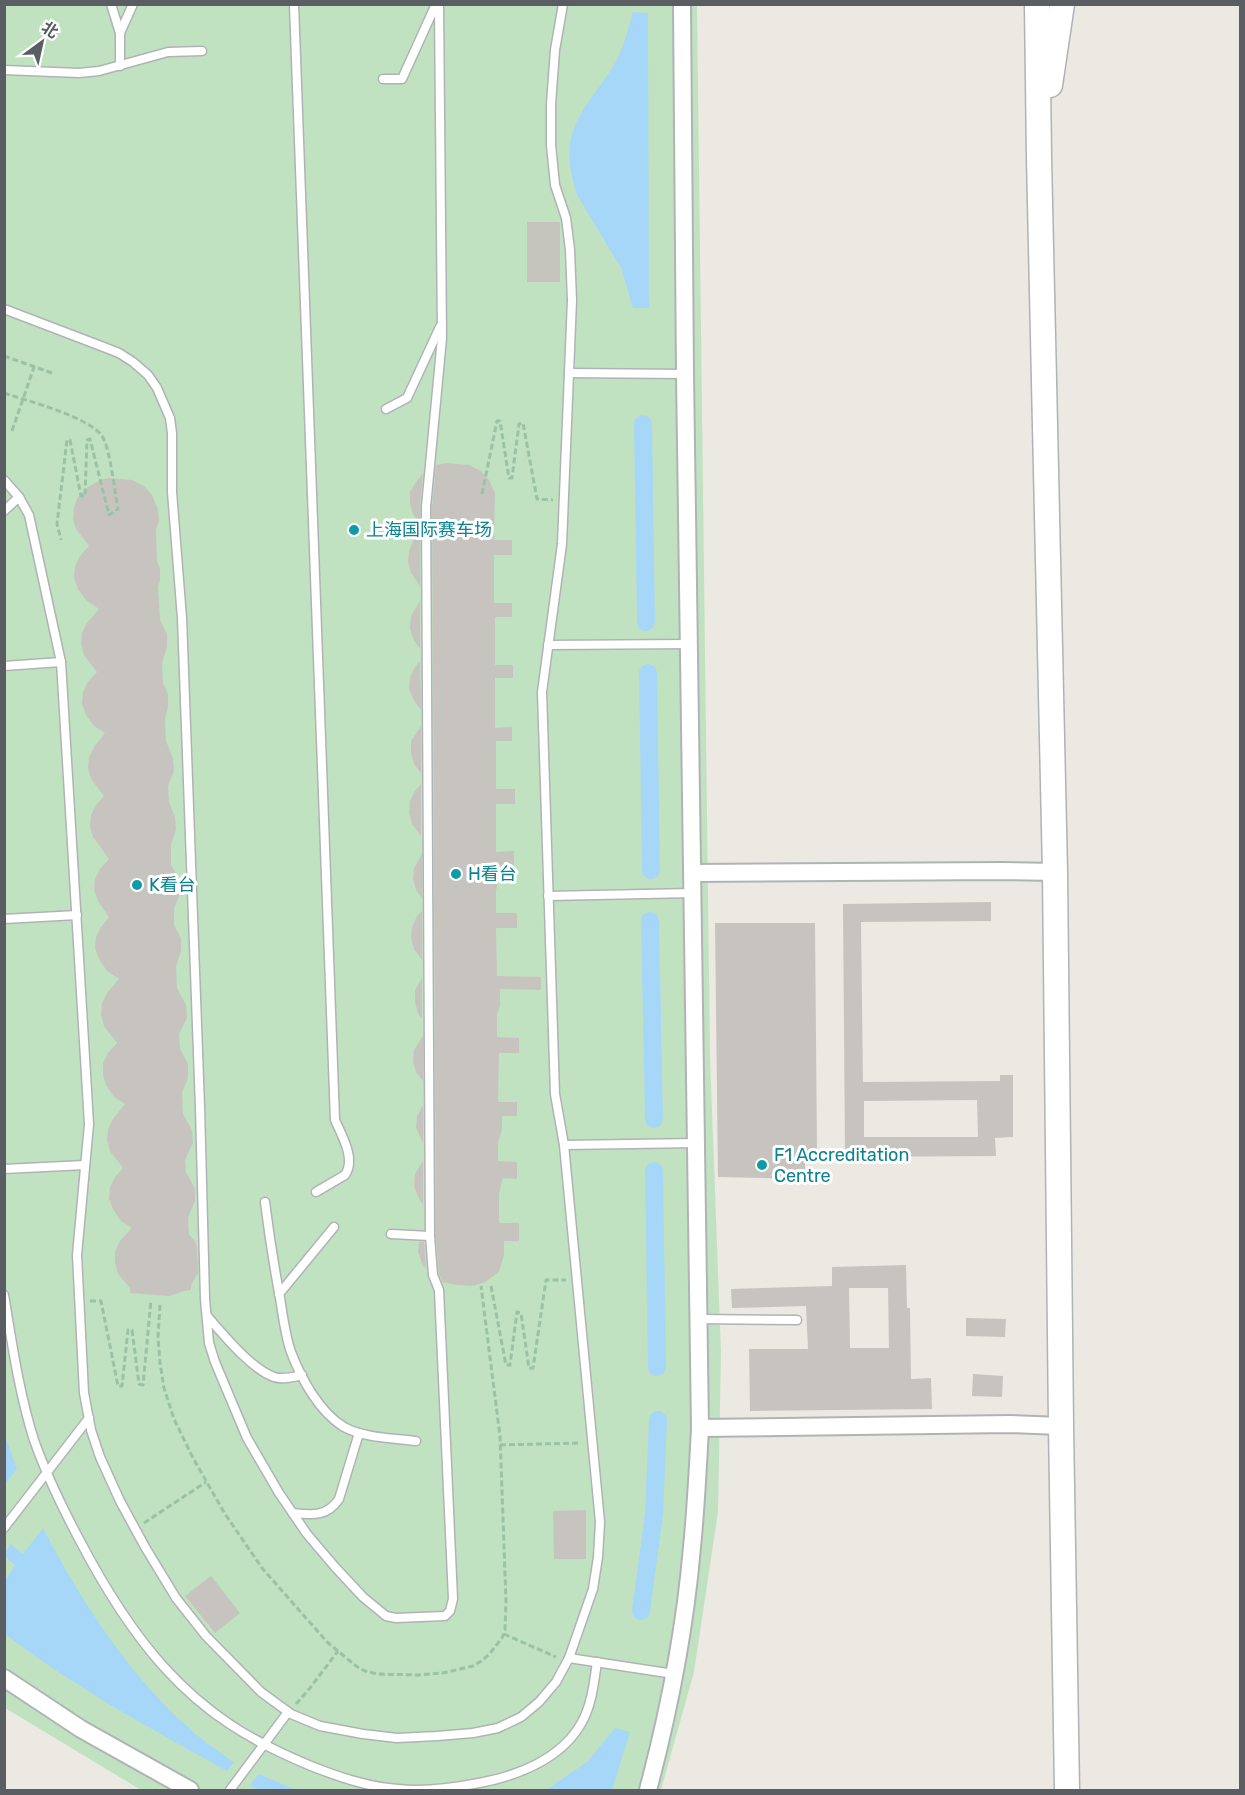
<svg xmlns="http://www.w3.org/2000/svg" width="1245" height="1795" font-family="Rubik,'Noto Sans SC',sans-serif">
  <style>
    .green { fill: #c1e2c0 }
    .water { fill: #a7d7f8 }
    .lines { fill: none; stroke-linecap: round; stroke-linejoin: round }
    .canal { stroke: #a7d7f8; stroke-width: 18 }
    .building { fill: #c7c4c0; fill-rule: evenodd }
    .lane-casing { stroke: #b0b3b6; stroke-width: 11 }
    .street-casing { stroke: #b0b3b6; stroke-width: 20 }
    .secondary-casing { stroke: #afb2b6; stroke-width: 27 }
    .path { stroke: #9ac2a4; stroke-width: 3; stroke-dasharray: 6 3; stroke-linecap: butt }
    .lane { stroke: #fff; stroke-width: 8 }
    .street { stroke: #fff; stroke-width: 16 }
    .secondary { stroke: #fff; stroke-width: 24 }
    .culture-dot { fill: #0f9aa8; stroke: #fff; stroke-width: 2 }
    .labels { text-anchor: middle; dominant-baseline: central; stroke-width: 6; stroke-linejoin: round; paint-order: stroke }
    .culture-label { font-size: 18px; fill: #0d838f; stroke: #fff; text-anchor: start }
  </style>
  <rect width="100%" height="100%" fill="#ece9e2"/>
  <!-- green -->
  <path class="green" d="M4,5H697L710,1056L721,1352L718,1512L694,1672L661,1790H141L5,1708Z"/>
  <!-- water -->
  <g class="water">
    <path d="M633,12L648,13L649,308H633L621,268L577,195C558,134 577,119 609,73C622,55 627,33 633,12Z"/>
    <path d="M5,1436L17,1469L5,1484H4Z"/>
    <path d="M43,1528C79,1598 130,1677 190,1729C203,1741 219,1752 234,1762L227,1771C151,1729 74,1687 5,1634V1581L15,1565L5,1556V1552L11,1544L23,1554Z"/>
    <path d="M615,1728L630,1732L612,1790H546L587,1762Z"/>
    <path d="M259,1774L296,1790H259L249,1786Z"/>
  </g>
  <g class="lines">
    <!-- canal -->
    <g class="canal">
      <path d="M643,424L646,622"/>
      <path d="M648,673L651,870"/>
      <path d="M650,921L654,1119"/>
      <path d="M654,1171L657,1367"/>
      <path d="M641,1611L654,1514L658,1420"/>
    </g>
  </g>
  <!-- building -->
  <g class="building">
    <rect x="527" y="222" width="33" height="60"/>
    <path d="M446,463L469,465L481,471L489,480L495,493L494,540H512V555H494V603H512V617H495V665H513V678H495V728L512,727V741H496V789H515V804H496V852L514,851V866H498L499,882L496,890V913H517V928H496L497,976L541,977V990L500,989V1005L497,1014V1037L519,1038V1053H499L498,1102H517V1116H502V1130L498,1142V1161L517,1162V1179L503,1178L499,1193V1223H519V1241H504V1255L499,1272L485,1282L473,1286L456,1285L443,1282L439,1274L436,1236L432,507L436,465Z"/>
    <path d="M423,473L420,507V524L413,514L410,504V492L416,482Z"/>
    <path d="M109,478L132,480L144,486L152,495L158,509L159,521L156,530L157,562L160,568V581L158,586L160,620L167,634V647L162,663L163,683L168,694V707L165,718L166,741L173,758L174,771L168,786L169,802L175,817L176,829L171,845V865L180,880V893L174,909V925L181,938V951L176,966L177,988L186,1005L187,1018L179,1034L180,1049L188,1064V1078L182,1093L183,1114L192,1130L193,1143L185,1160L186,1172L195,1189V1201L188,1218L189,1234L194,1240L197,1247L198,1273L191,1285V1290L184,1291L169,1296L130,1293V1288L118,1274L115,1263V1252L120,1241L132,1228L121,1221L113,1209L109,1199L110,1187L115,1177L123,1168L110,1151L107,1140L108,1129L113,1119L125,1104L114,1097L106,1085L103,1075V1063L108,1053L117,1043L104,1026L101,1015L102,1003L107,993L119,979L107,971L99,959L95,948L96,937L101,927L109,917L98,901L94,890L95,879L100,869L109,859L93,837L90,827L91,815L96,805L104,796L91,779L88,768L89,757L94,747L105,733L94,726L86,715L82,704L83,692L88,682L97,672L84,655L81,644L82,633L87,623L99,609L86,600L78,589L74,578L75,566L80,556L89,546L76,529L73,519L74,507L78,497L88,487L100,480Z"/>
    <path d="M420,534V586L411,573L408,562L409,551L413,541Z"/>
    <path d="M420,601V649L413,639L410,628L411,616Z"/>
    <path d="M420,661L421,710L413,699L409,688L410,677L415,667Z"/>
    <path d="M421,726V773L414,764L411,753V741Z"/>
    <path d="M421,784V836L412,824L409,813L410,801L415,791Z"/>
    <path d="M422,854V898L416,890L413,879L414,868Z"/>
    <path d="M991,902V921L861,922L863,1082L1000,1081V1075H1013V1137L995,1138L996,1156L845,1157L843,904ZM977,1100L978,1137H864V1101Z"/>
    <path d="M422,911V960L414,949L411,938L412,927L417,916Z"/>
    <path d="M715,923H815L817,1152H805V1179L718,1177Z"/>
    <path d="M422,978V1019L418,1013L415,1002V990Z"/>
    <path d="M423,1036V1081L416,1072L413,1062L414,1050Z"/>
    <path d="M423,1105V1143L416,1128L417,1116Z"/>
    <path d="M423,1161V1205L418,1197L414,1186L415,1174Z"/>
    <path d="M419,1242H424L426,1269L422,1263L418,1252Z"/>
    <path d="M906,1265L907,1308H910L911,1379L931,1378L932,1409L750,1411L749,1349H808L806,1306L732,1308L731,1289L832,1286V1267ZM849,1288H888L889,1348H850Z"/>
    <path d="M966,1318L1006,1319L1005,1337L966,1336Z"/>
    <path d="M973,1374L1003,1376L1002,1397L972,1396Z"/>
    <path d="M586,1510V1559H554L553,1511Z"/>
    <path d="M211,1576L240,1613L215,1633L185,1596Z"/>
  </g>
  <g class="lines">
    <defs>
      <g id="lane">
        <path d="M111,4L120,33"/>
        <path d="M294,4L335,1120C342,1136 356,1159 345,1175L316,1192"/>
        <path d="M120,66V33L133,4"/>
        <path d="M4,70L79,73L99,71L168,52L202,51"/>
        <path d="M383,79H402L436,4"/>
        <path d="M4,309L101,346L119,353L133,362L148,375L157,388L170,418L172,433V492L182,618L200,1107L205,1299L209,1343L215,1362L247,1438L279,1493L307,1534L335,1567L363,1597L386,1616L396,1618L445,1616L450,1611L453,1599L439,1290L433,1275L430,1236L426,507L442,338L439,4"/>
        <path d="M569,373L685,374"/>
        <path d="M386,409L407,398L440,327"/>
        <path d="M4,480L19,497L29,515L61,662L89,1124L77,1255L84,1393L91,1430L100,1457L120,1501L145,1547L176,1598L206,1636L261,1692L291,1714L320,1726L363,1734L397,1738L437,1736L473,1733L498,1728L521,1717L539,1702L556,1682L569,1658L593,1589L598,1557L600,1522L564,1145L555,1094L542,692L562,544L572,300L570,250L566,218L555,185L551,145V104L555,50L563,4"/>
        <path d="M4,511L19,497"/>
        <path d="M548,645L689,644"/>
        <path d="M4,666L61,662"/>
        <path d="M548,896L693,893"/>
        <path d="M4,919L77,915"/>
        <path d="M564,1145L697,1143"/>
        <path d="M4,1169L85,1165"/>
        <path d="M265,1202C269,1234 274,1266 280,1298C283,1316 285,1335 291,1352C301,1378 319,1412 344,1427C364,1438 393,1438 416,1441"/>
        <path d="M391,1234L430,1236"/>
        <path d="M279,1294L334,1227"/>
        <path d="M4,1295C12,1343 19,1393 34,1440C46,1474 62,1507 79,1539C103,1585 129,1628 163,1666C207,1715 251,1741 311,1766C339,1777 368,1787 398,1789C425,1792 453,1788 479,1783C517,1776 562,1759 582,1722C592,1704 594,1682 597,1662"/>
        <path d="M207,1316C223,1334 251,1369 274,1377C283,1380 293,1377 302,1375"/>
        <path d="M699,1319L797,1320"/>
        <path d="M293,1513C312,1515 327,1517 339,1499L359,1433"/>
        <path d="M4,1528L89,1418"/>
        <path d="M569,1658L674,1674"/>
        <path d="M230,1790L288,1712"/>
      </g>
      <g id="street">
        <path d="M693,873L1002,871L1055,872"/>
        <path d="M700,1428L1010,1424L1061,1426"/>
        <path d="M4,1678L81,1729L190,1790"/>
        <path d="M648,1790C669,1711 685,1629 692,1547C696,1507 698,1467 700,1428L685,374L682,4"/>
      </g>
      <g id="secondary">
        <path d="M1037,4L1039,158L1055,872L1061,1426L1067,1790"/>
        <path d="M1050,85L1062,4"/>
      </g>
    </defs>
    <!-- lane casing -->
    <use href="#lane" class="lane-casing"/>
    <!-- street casing -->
    <use href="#street" class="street-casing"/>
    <!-- secondary casing -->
    <use href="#secondary" class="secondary-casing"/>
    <!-- path -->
    <g class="path">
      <path d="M4,356L52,373"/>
      <path d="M4,393C28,401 89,417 102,436C110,447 115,494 118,509L109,515L90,439L87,440L85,496H81L70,440H67L57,524L61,540"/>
      <path d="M12,431L34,367"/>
      <path d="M482,494L497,421H500L509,478H512L519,424L523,423L537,499L553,500"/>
      <path d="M491,1286L506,1365H510L517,1312L521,1313L529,1368H533L546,1280H566"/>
      <path d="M90,1301H101L118,1386H122L128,1330H132L139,1384L143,1385L151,1300"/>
      <path d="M160,1305L158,1337L160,1363L164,1388L174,1419L193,1458L225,1514L262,1568L327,1642L356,1666L365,1671L377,1674L419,1675L443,1673L473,1666L483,1660L491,1652L502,1638L505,1630L506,1601L500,1436L481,1286"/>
      <path d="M500,1445L579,1443"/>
      <path d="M144,1523L206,1482"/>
      <path d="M504,1634L556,1657"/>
      <path d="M296,1704L310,1688L338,1651"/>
    </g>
    <!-- lane -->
    <use href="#lane" class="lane"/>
    <!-- street -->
    <use href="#street" class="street"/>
    <!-- secondary -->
    <use href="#secondary" class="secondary"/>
  </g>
  <!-- markers -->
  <g class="culture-dot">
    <circle cx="354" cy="530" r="6"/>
    <circle cx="456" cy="874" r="6"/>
    <circle cx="137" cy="885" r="6"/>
    <circle cx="762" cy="1165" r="6"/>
  </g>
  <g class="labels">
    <!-- culture labels -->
    <g class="culture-label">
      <text x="366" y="530">上海国际赛车场</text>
      <text x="468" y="874">H看台</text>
      <text x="149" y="885">K看台</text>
      <text x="774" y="1155">F1 Accreditation<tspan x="774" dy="21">Centre</tspan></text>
    </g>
  </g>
  <!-- border -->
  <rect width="1245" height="1795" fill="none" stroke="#5a5e62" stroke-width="12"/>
  <!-- north arrow -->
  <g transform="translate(42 42) rotate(33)" stroke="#ffffff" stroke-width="4.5" paint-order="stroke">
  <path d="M0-4.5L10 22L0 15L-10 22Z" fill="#5a5e62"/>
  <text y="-9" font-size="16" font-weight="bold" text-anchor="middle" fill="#5a5e62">北</text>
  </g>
</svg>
